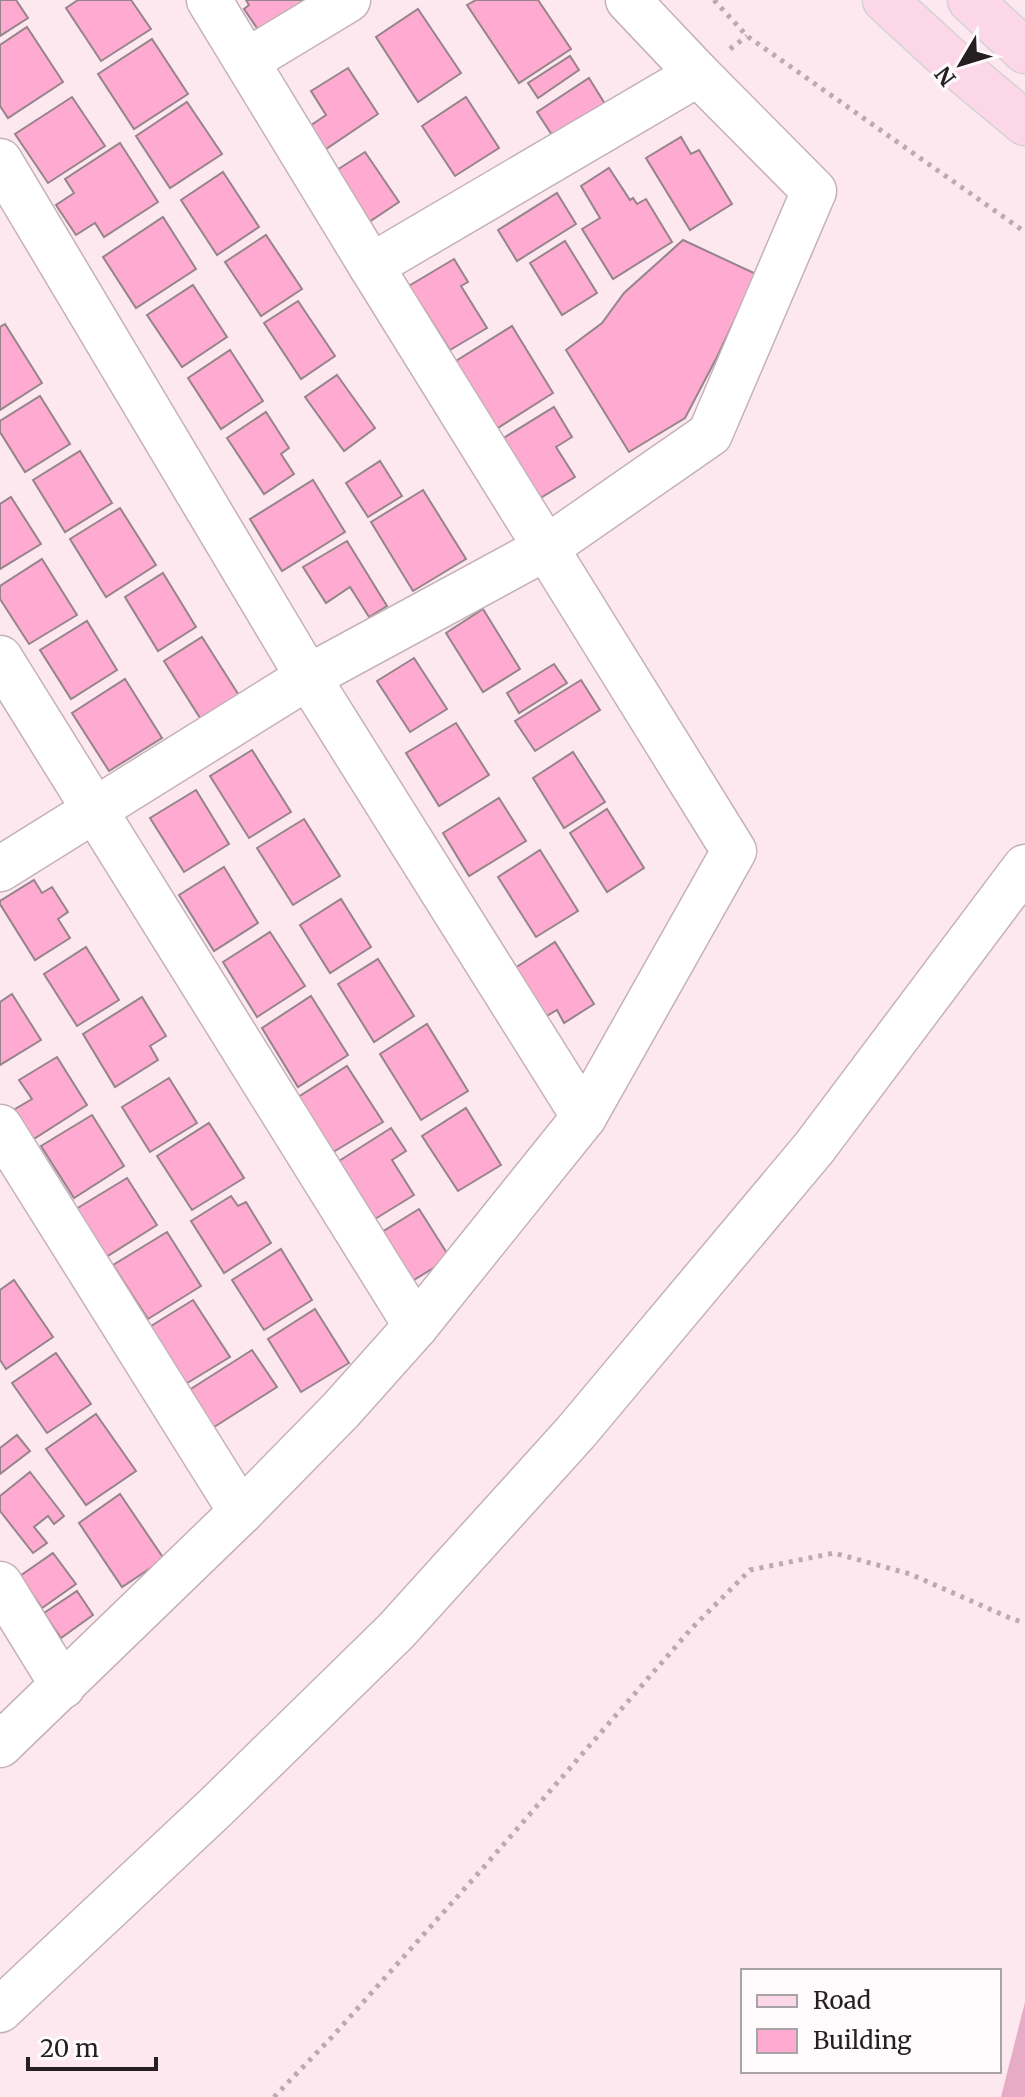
<svg xmlns="http://www.w3.org/2000/svg" width="1025" height="2097" font-family="Merriweather,serif">
  <style>
    .green { fill: #e6acc5 }
    .building { fill: #ffaad0; stroke: #96848b; stroke-width: 2 }
    .lines { fill: none; stroke-linecap: round; stroke-linejoin: round }
    .minor-casing { stroke: #c5b2b9; stroke-width: 47 }
    .major-casing { stroke: #d4d2d3; stroke-width: 47 }
    .path { stroke: #bbaab0; stroke-width: 5; stroke-dasharray: 4 6; stroke-linecap: butt }
    .minor { stroke: #fff; stroke-width: 44 }
    .major { stroke: #fcd7e7; stroke-width: 44 }
  </style>
  <rect width="100%" height="100%" fill="#fde8f0"/>
  <!-- green -->
  <path class="green" d="M1025,2002V2097H1001Z"/>
  <!-- building -->
  <g class="building">
    <path d="M0,0H16L28,18L0,36Z"/>
    <path d="M78,0H131L151,29L101,61L66,8Z"/>
    <path d="M246,0H306L259,31L244,9L249,5Z"/>
    <path d="M476,0H538L571,49L519,83L467,5Z"/>
    <path d="M418,9L461,73L418,102L376,37Z"/>
    <path d="M27,27L63,82L8,118L0,106V45Z"/>
    <path d="M152,39L188,94L134,129L98,74Z"/>
    <path d="M570,56L579,70L538,98L528,83Z"/>
    <path d="M348,68L378,114L323,151L307,128L326,115L311,91Z"/>
    <path d="M589,78L605,104L554,138L537,112Z"/>
    <path d="M72,97L105,146L48,183L15,134Z"/>
    <path d="M466,97L499,148L455,176L422,126Z"/>
    <path d="M187,102L222,154L170,188L136,136Z"/>
    <path d="M681,137L691,154L699,150L732,204L690,230L646,158Z"/>
    <path d="M120,143L158,202L104,237L95,223L76,235L56,205L74,193L65,179Z"/>
    <path d="M365,152L399,202L360,228L326,177Z"/>
    <path d="M609,168L630,200L633,198L637,204L646,199L672,242L613,279L582,229L600,218L581,186Z"/>
    <path d="M223,172L259,227L217,255L181,200Z"/>
    <path d="M557,193L576,224L517,261L498,230Z"/>
    <path d="M163,217L196,269L136,308L103,257Z"/>
    <path d="M266,235L302,289L261,316L225,262Z"/>
    <path d="M683,240L756,274L717,357L685,418L629,452L566,350L602,323L624,293Z"/>
    <path d="M565,241L597,293L562,315L530,263Z"/>
    <path d="M454,259L468,282L461,286L487,328L450,350L424,309L416,313L402,290Z"/>
    <path d="M193,285L227,337L182,367L147,315Z"/>
    <path d="M298,301L335,356L301,379L264,323Z"/>
    <path d="M5,324L42,383L0,410V327Z"/>
    <path d="M512,326L553,393L493,431L451,364Z"/>
    <path d="M230,350L263,401L221,429L188,378Z"/>
    <path d="M337,375L375,428L344,451L305,397Z"/>
    <path d="M40,396L70,444L25,472L0,432V421Z"/>
    <path d="M554,407L572,437L556,447L575,477L534,502L497,442Z"/>
    <path d="M266,412L289,448L281,454L294,474L264,494L227,438Z"/>
    <path d="M80,451L112,503L65,532L33,480Z"/>
    <path d="M380,461L402,496L368,517L346,483Z"/>
    <path d="M313,480L345,532L282,571L250,519Z"/>
    <path d="M423,490L466,559L413,591L371,522Z"/>
    <path d="M11,497L41,544L0,569V504Z"/>
    <path d="M120,508L156,565L106,597L70,539Z"/>
    <path d="M347,541L387,606L369,617L350,587L326,603L303,567Z"/>
    <path d="M42,559L77,615L29,644L0,599V586Z"/>
    <path d="M163,573L196,627L158,651L125,597Z"/>
    <path d="M483,609L520,669L483,692L446,633Z"/>
    <path d="M87,621L117,670L71,699L40,650Z"/>
    <path d="M202,637L240,697L202,721L164,661Z"/>
    <path d="M414,658L447,709L410,732L377,681Z"/>
    <path d="M554,664L567,683L519,713L507,693Z"/>
    <path d="M125,679L162,738L109,771L72,713Z"/>
    <path d="M581,680L600,710L535,751L515,721Z"/>
    <path d="M456,723L489,775L439,806L406,753Z"/>
    <path d="M252,750L291,812L249,838L210,776Z"/>
    <path d="M573,752L605,802L564,828L533,778Z"/>
    <path d="M196,790L229,844L184,872L150,818Z"/>
    <path d="M499,798L526,841L469,876L443,833Z"/>
    <path d="M607,809L644,868L607,892L570,833Z"/>
    <path d="M304,819L340,876L293,905L257,848Z"/>
    <path d="M540,850L578,911L536,937L498,877Z"/>
    <path d="M224,867L258,923L214,951L179,895Z"/>
    <path d="M34,880L42,893L52,887L68,912L58,919L70,938L35,960L0,904V901Z"/>
    <path d="M341,899L371,947L330,973L300,925Z"/>
    <path d="M270,932L305,986L257,1017L223,962Z"/>
    <path d="M555,942L594,1004L564,1023L557,1010L545,1017L515,968Z"/>
    <path d="M86,947L119,1000L77,1026L44,974Z"/>
    <path d="M378,959L414,1016L374,1042L338,984Z"/>
    <path d="M12,994L41,1040L0,1065V1002Z"/>
    <path d="M311,996L348,1055L298,1087L262,1028Z"/>
    <path d="M142,997L166,1036L150,1046L158,1060L115,1087L83,1034Z"/>
    <path d="M427,1024L468,1091L421,1120L380,1054Z"/>
    <path d="M57,1057L87,1105L29,1142L10,1112L32,1099L19,1080Z"/>
    <path d="M347,1066L383,1122L330,1154L295,1099Z"/>
    <path d="M169,1078L197,1123L150,1152L122,1107Z"/>
    <path d="M466,1108L501,1165L458,1191L422,1136Z"/>
    <path d="M92,1115L124,1166L74,1198L41,1146Z"/>
    <path d="M209,1123L244,1178L192,1210L157,1156Z"/>
    <path d="M391,1128L406,1151L392,1160L414,1195L375,1219L339,1161Z"/>
    <path d="M127,1178L157,1225L106,1257L76,1209Z"/>
    <path d="M231,1196L238,1206L246,1202L271,1243L224,1273L191,1221Z"/>
    <path d="M419,1209L450,1258L399,1289L374,1237Z"/>
    <path d="M167,1232L201,1286L148,1319L113,1265Z"/>
    <path d="M281,1249L312,1300L264,1330L232,1280Z"/>
    <path d="M14,1280L53,1337L6,1369L0,1360V1290Z"/>
    <path d="M193,1300L230,1357L179,1388L143,1331Z"/>
    <path d="M315,1309L349,1363L301,1392L268,1339Z"/>
    <path d="M252,1350L277,1387L200,1436L175,1399Z"/>
    <path d="M56,1353L91,1404L47,1433L12,1383Z"/>
    <path d="M96,1414L136,1471L86,1505L46,1449Z"/>
    <path d="M17,1435L30,1451L0,1474V1448Z"/>
    <path d="M30,1472L64,1516L54,1524L48,1516L34,1527L47,1543L33,1553L0,1511V1496Z"/>
    <path d="M120,1494L164,1559L122,1587L79,1523Z"/>
    <path d="M53,1553L76,1584L42,1608L20,1576Z"/>
    <path d="M77,1591L93,1615L61,1638L44,1613Z"/>
  </g>
  <g class="lines">
    <defs>
      <g id="minor">
        <path d="M247,61L348,0"/>
        <path d="M0,161L308,677L584,1117"/>
        <path d="M371,266L698,74"/>
        <path d="M0,658L416,1326"/>
        <path d="M0,869L308,677L546,548L710,434L814,191L698,74L628,0"/>
        <path d="M0,1127L241,1512"/>
        <path d="M0,1584L63,1686"/>
        <path d="M0,1745L241,1512L341,1410L416,1326L584,1117L734,851L371,266L209,0"/>
        <path d="M0,2010L216,1807L396,1631L576,1432L814,1148L1025,867"/>
      </g>
      <g id="major">
        <path d="M885,0L959,68L1025,123"/>
        <path d="M970,0L1025,51"/>
      </g>
    </defs>
    <!-- minor casing -->
    <use href="#minor" class="minor-casing"/>
    <!-- major casing -->
    <use href="#major" class="major-casing"/>
    <!-- path -->
    <g class="path">
      <path d="M714,0L747,36L1025,232"/>
      <path d="M730,49L747,36"/>
      <path d="M274,2097L332,2037L483,1868L691,1629L750,1570L834,1553L910,1574L1010,1618L1025,1623"/>
    </g>
    <!-- minor -->
    <use href="#minor" class="minor"/>
    <!-- major -->
    <use href="#major" class="major"/>
  </g>
  <!-- legend -->
  <rect x="741" y="1969" width="260" height="104" fill="#fffbfc" stroke="#a8a3a5" stroke-width="2"/>
  <rect x="757" y="1995" width="40" height="12" fill="#fcd7e7" stroke="#a8a3a5" stroke-width="2"/>
  <text x="813" y="2009" font-size="24" fill="#261f22">Road</text>
  <rect x="757" y="2029" width="40" height="24" fill="#ffaad0" stroke="#a8a3a5" stroke-width="2"/>
  <text x="813" y="2049" font-size="24" fill="#261f22">Building</text>
  <!-- north arrow -->
  <g transform="translate(961 64) rotate(232)" stroke="#fffbfc" stroke-width="6" paint-order="stroke">
  <path d="M0-6L14 30L0 20L-14 30Z" fill="#261f22"/>
  <text y="-12" font-size="22" font-weight="bold" text-anchor="middle" fill="#261f22">N</text>
  </g>
  <!-- scale -->
  <path d="M28 2057v12h128v-12" fill="none" stroke="#261f22" stroke-width="4"/>
  <text x="40" y="2057" font-size="24" fill="#261f22" stroke="#fffbfc" stroke-width="6" paint-order="stroke">20 m</text>
</svg>
